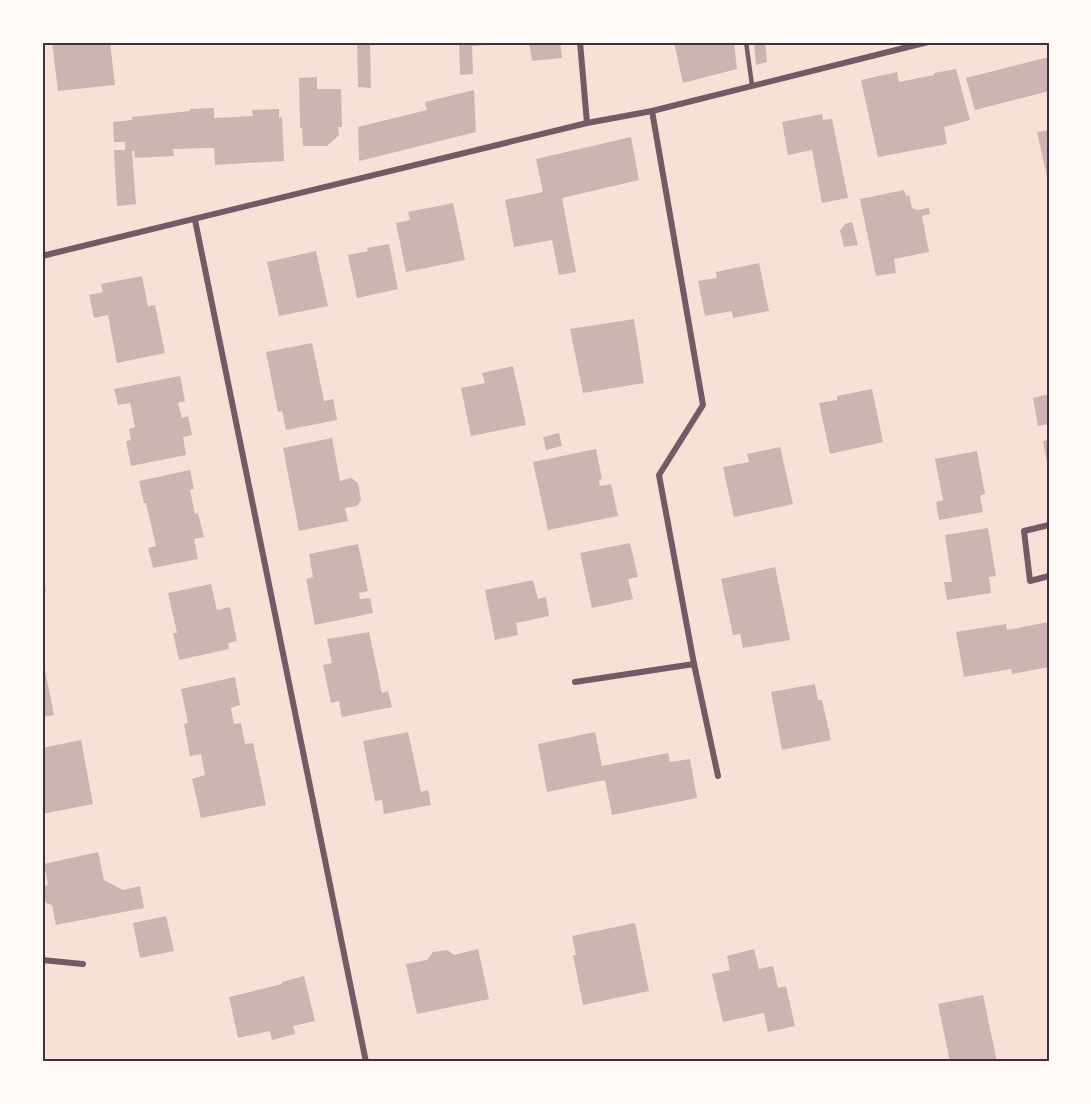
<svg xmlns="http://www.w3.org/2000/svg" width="1091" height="1104" font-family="'Roboto Condensed',sans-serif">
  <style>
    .building { fill: #ccb4b1 }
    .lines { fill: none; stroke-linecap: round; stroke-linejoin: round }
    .service { stroke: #755966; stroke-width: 4.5 }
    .minor { stroke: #755966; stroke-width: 6 }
    .neatline { fill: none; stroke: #4a2c40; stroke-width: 2 }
  </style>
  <rect width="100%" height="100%" fill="#f7e1d7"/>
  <!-- building -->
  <g class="building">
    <path d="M52,42H110L115,85L58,91Z"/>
    <path d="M357,42H370L371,88L358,87Z"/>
    <path d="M459,42H495V44L472,46L473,74L460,75Z"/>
    <path d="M529,42H560L562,58L532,61Z"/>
    <path d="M674,42H734L737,69L683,83Z"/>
    <path d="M754,42H765L767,62L756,65Z"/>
    <path d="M1049,57V91L975,110L966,78Z"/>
    <path d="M956,69L970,120L944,127L947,144L878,157L861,80L897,72L899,82L934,75V73Z"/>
    <path d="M317,77V89H341L342,127H338L339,135L327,146H303L302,128H300L299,78Z"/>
    <path d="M474,90L476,132L359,161L358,127L427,110L425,102Z"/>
    <path d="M214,108V118L253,116L252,110L279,109V118L282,117L284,161L215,165L214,148L173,149L174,156L135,158L134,151H132L136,204L117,206L114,150H125V142H114L113,122L132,120V117L190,111V109Z"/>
    <path d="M822,114L823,120L832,119L848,198L822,203L812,150L788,155L782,122Z"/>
    <path d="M1049,130V181H1048L1037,132Z"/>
    <path d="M631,137L639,180L562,198L576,272L559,275L552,240L514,247L505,200L543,192L536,159Z"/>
    <path d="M42,161H44L45,179L42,180Z"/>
    <path d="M904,190L906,196L909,195L912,208L918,210L929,208L930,214L922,216L929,252L894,259L896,273L876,276L860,199Z"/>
    <path d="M453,203L465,260L406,272L396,223L410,220L408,212Z"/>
    <path d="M852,222L858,245L844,247L840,231L845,224Z"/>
    <path d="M389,244L398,289L357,298L348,255L368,251L367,248Z"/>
    <path d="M316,251L328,306L279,316L267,262Z"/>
    <path d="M759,263L769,311L733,318L732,311L705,316L698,281L717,278L716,272Z"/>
    <path d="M142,276L148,306L155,305L165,353L117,363L108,315L94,318L89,295L103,292L101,284Z"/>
    <path d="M634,319L644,383L583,393L570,329Z"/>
    <path d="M312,343L324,401L333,399L337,420L286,430L282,411L278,412L266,352Z"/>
    <path d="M513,366L526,425L471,436L461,388L485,383L482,373Z"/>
    <path d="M180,376L185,401L178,403L182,418L188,416L192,435L183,437L186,455L131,466L126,441L131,440L129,429L135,427L130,403L118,405L114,389Z"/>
    <path d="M872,389L883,442L830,454L819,403L837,400V396Z"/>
    <path d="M1049,394V424L1038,426L1033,398Z"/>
    <path d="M559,433L562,446L546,450L543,437Z"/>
    <path d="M332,438L340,481L351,478L358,483L361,500L357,506L345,508L348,521L299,531L283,448Z"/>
    <path d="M1049,440V467H1048L1043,441Z"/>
    <path d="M780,447L793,504L734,517L723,467L749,462L747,454Z"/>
    <path d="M596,449L602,479L599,480L600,486L611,484L618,516L548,530L533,462Z"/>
    <path d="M977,451L985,494L980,496L983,512L939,520L936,502L943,500L935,459Z"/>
    <path d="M190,470L194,489L190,490L195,514L198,513L204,537L194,539L198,559L153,568L148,548L156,546L146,503H144L139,481Z"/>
    <path d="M988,528L996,576L989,577L991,593L947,600L944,582H952L945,535Z"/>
    <path d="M630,543L638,577L628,579L633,599L592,608L580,553Z"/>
    <path d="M358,544L368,591L359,593L360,599L370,598L373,613L315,625L306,579L313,577L309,554Z"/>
    <path d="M775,567L790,640L743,648L740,634L733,635L721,579Z"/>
    <path d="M42,576L46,591L42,592Z"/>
    <path d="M533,580L538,599L546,597L549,616L516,623L518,635L495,640L485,590Z"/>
    <path d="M211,584L217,610L230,607L237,641L228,643L229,649L179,660L173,633H177L168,593Z"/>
    <path d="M1049,622V667L1012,674L1011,669L964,677L956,632L1006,624L1007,630Z"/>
    <path d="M369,632L382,693L388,691L392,707L342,717L339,701L331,703L323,665L332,663L327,639Z"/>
    <path d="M43,660L54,715L42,717V661Z"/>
    <path d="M235,677L240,705L231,708L234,724L241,723L245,744L253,743L266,805L201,818L192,779L205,775L201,754L190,756L184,724L188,723L181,689Z"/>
    <path d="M815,684L818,700H822L831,740L782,750L771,692Z"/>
    <path d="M408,732L421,792L428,790L431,805L384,814L382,800L375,801L363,741Z"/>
    <path d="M595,732L602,766L668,753L670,762L690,759L697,798L612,815L605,780L547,792L538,744Z"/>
    <path d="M81,740L93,804L42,814V748Z"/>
    <path d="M98,852L104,880L123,890L140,886L144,908L56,925L52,905L46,903L43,888L48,884L44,864Z"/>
    <path d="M166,916L174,951L140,958L133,923Z"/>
    <path d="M635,923L649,991L583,1005L573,955H576L572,936Z"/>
    <path d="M478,949L489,999L417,1014L406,964L427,960L433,952L447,950L454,955Z"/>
    <path d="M754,949L759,969L773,966L778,988L786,986L795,1026L768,1032L764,1013L723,1022L712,974L730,970L727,956Z"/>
    <path d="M304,976L315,1021L293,1026L295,1034L272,1040L270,1031L238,1038L229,997L282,984V982Z"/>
    <path d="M983,995L997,1062H950L938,1004Z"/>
  </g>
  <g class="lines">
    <!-- service -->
    <path class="service" d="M746,42L752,85"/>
    <!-- minor -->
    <g class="minor">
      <path d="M580,42L587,123"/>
      <path d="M652,111L703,405L659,475L694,664L718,776"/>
      <path d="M195,220L366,1062"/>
      <path d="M42,256L587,123L652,111L928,42"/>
      <path d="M1049,525L1024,531L1030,581L1049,576"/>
      <path d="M575,682L694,664"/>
      <path d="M42,960L83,964"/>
    </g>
  </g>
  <!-- border -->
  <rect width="1091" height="1104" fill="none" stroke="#fffaf5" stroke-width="87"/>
  <rect x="44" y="44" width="1004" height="1016" class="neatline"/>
</svg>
